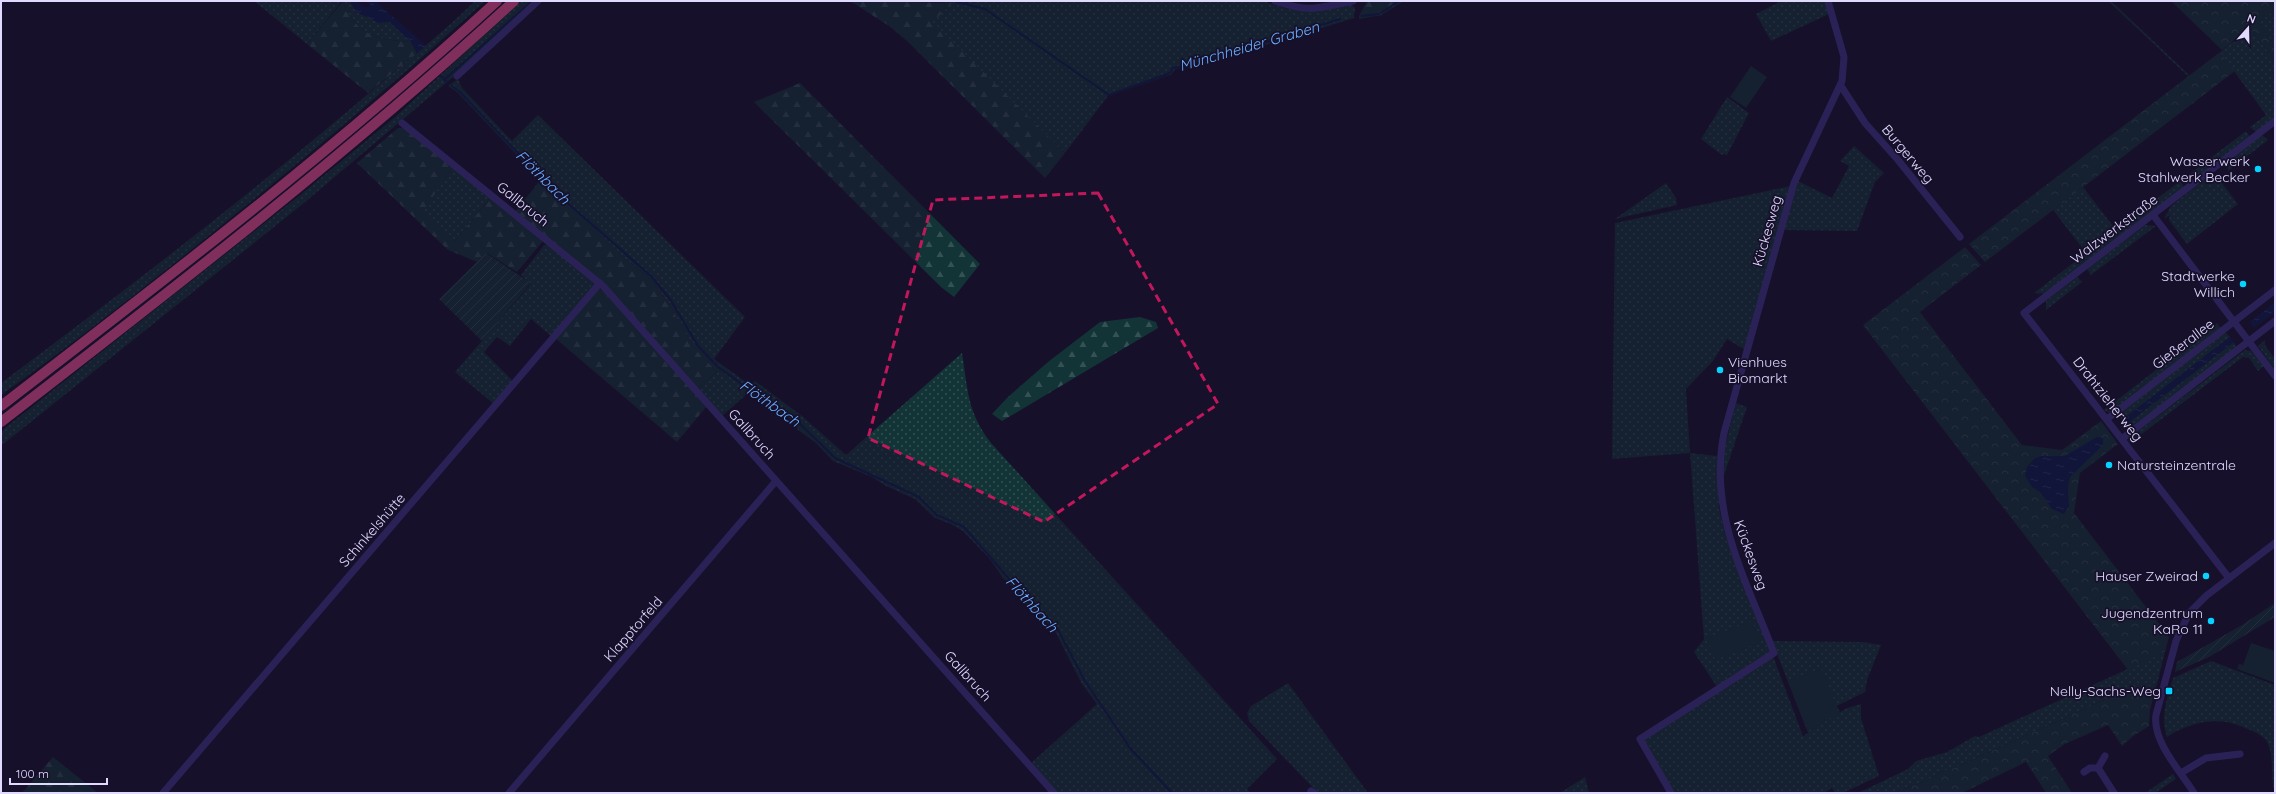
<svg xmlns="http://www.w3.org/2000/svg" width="2276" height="794" font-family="Quicksand,sans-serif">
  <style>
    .grass { fill: url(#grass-dots) }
    .forest { fill: url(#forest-firs) }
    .park { fill: url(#park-crowns) }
    .garden { fill: url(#garden-furrows) }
    .pitch { fill: #123436 }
    .water { fill: url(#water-ripples) }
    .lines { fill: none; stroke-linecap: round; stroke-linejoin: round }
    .stream { stroke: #091c4c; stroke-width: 2 }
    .minor { stroke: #42398c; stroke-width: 7 }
    .highway { stroke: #ff559a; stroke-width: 10 }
    .marked { fill: none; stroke: #c2185b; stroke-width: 3; stroke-dasharray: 8 5; stroke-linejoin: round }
    .poi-dot { fill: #06d3ff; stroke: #17102b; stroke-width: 1.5 }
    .labels { text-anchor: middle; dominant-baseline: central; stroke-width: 3.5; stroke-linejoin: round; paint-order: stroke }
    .street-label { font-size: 14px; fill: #e1daff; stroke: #17102b }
    .poi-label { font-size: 14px; fill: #e1daff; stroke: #17102b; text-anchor: end }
    .water-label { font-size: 15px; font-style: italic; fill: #68aeff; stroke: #17102b }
  </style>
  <defs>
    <pattern id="grass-dots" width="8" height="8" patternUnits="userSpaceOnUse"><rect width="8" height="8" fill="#123436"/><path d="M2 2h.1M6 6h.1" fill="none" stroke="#345154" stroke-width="1.8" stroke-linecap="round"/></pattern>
    <pattern id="forest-firs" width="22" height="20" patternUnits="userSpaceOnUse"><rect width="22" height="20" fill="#123436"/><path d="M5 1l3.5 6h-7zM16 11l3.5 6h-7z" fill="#345154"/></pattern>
    <pattern id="park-crowns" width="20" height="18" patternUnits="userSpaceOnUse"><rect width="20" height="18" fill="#123436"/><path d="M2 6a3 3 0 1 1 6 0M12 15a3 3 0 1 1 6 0" fill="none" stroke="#345154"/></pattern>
    <pattern id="garden-furrows" width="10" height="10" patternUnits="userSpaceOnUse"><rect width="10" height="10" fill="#123436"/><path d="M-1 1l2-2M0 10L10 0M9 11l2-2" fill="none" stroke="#345154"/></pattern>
    <pattern id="water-ripples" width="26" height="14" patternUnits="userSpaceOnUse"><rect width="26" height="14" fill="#091c4c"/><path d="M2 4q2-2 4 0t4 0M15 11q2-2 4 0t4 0" fill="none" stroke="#2d3c67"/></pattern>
  </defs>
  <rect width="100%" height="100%" fill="#17102b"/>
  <!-- grass -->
  <g class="grass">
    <path d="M254,1H342L307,44Z"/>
    <path d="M343,1H350L356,12L390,22L411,42C378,40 354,34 343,1Z"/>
    <path d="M475,1H485C384,93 278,181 171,266C115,310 59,354 1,395V383C122,293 240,202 355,105C395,70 437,38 475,1Z"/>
    <path d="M521,1H535L453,77L304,203L1,446V432L5,428L300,195L395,117Z"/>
    <path d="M928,1H959L968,3L969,1H1264C1302,16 1313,12 1351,4L1355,8L1354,18L1197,66L1175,69L1172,74L1108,96L1065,153L932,22L952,3Z"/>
    <path d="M1781,1H1825L1829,14L1771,41L1756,14Z"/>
    <path d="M2108,1H2111L2189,75L2188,76Z"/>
    <path d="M2275,10V45L2258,23Z"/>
    <path d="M2250,28L2275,61V71L2273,73L2275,77V117L2256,132L2250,127L2266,115L2220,52Z"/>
    <path d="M458,79L462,88L512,141L538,115L745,317L714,359L750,385L755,381L802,416L846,455L962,353C968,390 967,412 991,443L1277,759L1247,789L1250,793H1057L1031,763L1097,704L1082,684L1056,633L1040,615L1021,600L1015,589L1003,578L990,559L963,531L951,524L935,518L915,499L886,486L872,477L833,461L816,443L798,430L790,419L748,393L722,416L697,389L717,372L694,349L667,301L648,277L623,257L553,193L457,92L448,86Z"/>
    <path d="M1727,97L1749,113L1727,155L1723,154L1722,155L1701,139Z"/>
    <path d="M2246,131L2250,137L2196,178L2187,176Z"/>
    <path d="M2262,135L2268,140L2228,171L2227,162Z"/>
    <path d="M1854,146L1884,173L1875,182L1857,231L1784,230L1798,181L1832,198L1849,166L1840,161Z"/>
    <path d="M453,167L491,197L455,241L422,211Z"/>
    <path d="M2210,175L2218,178L2238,204L2187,244L2169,220L2170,215L2164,219L2171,206Z"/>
    <path d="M2180,181L2184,187L2045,294L2034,293L2086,253L2053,210L2083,187L2116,230Z"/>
    <path d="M1666,183L1676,198L1677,205L1615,219Z"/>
    <path d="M1791,186L1745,350L1727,339L1713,361L1686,389L1690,453L1717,456L1719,508L1726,537L1771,652L1717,687L1694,652L1704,639L1690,453L1612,459L1615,223Z"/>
    <path d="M2145,225L2156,226L2091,275L2087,269Z"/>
    <path d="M544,245H550L594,280L595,286L551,336L531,319L510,346L497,337L484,352L513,381L494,404L455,372L531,284L521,275Z"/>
    <path d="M2077,277L2082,282L2046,310V301Z"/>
    <path d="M2217,323L2221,328L2111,413L2104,410Z"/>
    <path d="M2224,331L2230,337L2122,420L2117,414Z"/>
    <path d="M2265,340V345L2275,359V370L2258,346Z"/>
    <path d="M2234,342L2237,348L2133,429L2125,425Z"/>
    <path d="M2245,350L2251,351L2264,366L2258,371L2249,358L2243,357L2130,443L2128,440L2129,438Z"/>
    <path d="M1736,403L1747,407L1723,478L1722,457Z"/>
    <path d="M1772,641L1863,642L1881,645L1867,680L1865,692L1837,706L1840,712L1847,708L1861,704V718L1879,776L1843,793H1835L1832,788L1824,793H1674L1644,739L1773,656L1803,736L1808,733Z"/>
    <path d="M2165,652L2157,684L2126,695L2124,691L1954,768L1941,772L1928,780L1894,793H1858L1908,769L1916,761L1947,752L1975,736L1979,737Z"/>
    <path d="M2211,661L2275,685V793C2269,778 2276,753 2265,739C2259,733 2250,730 2243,727C2217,716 2190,722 2167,737C2160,717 2167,698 2173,678Z"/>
    <path d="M1288,683L1368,793H1318L1249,721L1247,713L1251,706Z"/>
    <path d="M2173,774L2176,779L2155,793H2145Z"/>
    <path d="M1585,777L1589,793H1560Z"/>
  </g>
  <!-- forest -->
  <g class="forest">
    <path d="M343,1C354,34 378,40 411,42L417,53L368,93L307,44Z"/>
    <path d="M850,1L952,3L933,22L1065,153L1045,178L907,41L889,26Z"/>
    <path d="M1367,1H1404L1381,15L1359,19L1360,14Z"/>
    <path d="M800,83L980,264L954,297L941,287L754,102Z"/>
    <path d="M398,128H406L453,167L423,211L455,241L491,197L544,240L517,272L487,253L477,262L448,250L357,163Z"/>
    <path d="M541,179L623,257L648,277L667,301L694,348L717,372L697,389L601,281L515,212Z"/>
    <path d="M599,289L604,290L707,406L677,442L555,338Z"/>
    <path d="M1140,317L1156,322L1158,328L1002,421L992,414L1007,398L1048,362L1100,322Z"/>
    <path d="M53,757L98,793H22Z"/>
  </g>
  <!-- park -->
  <g class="park">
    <path d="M2171,1H2275V10L2258,23L2275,45V61L2250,28L2222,50Z"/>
    <path d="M2220,52L2235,71L2006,246L1985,262L1969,244Z"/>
    <path d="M1965,247L1981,265L1920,312L2022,445L2062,450L2101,421L2118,444L2080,473L2074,513L2169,637L2165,652L2128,670L1863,325Z"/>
    <path d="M2157,684L2150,710L2149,726L2132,737L2122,746L2108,725L2065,744L2048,756L2072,793H2046L2026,762L1962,793H1894L1928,780L1941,772L1954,768L2124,691L2126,694Z"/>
  </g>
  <!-- garden -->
  <g class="garden">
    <path d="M486,253L531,283L482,341L439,299Z"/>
    <path d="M2275,603V617L2209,657L2175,672L2177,662L2242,625Z"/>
  </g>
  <!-- pitch -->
  <g class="pitch">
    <path d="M1751,66L1767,77L1746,108L1730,97Z"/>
    <path d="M1752,621L1761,642L1715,660L1707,638Z"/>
    <path d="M2251,643L2275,651V683L2237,669L2239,664L2243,665Z"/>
    <path d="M1822,669L1839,713L1808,731L1788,681Z"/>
  </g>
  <!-- water -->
  <g class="water">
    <path d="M350,1H355L365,7L371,5L367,1H375L426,46L417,53L411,42L390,22L379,23L356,12Z"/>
    <path d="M2275,302V312L2254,328L2250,322Z"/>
    <path d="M2230,337L2234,342L2125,425L2122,420Z"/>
    <path d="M2097,437L2103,438V445L2070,477L2068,487L2069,506L2064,514L2052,509L2040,492L2032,487L2025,476L2027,467L2034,459L2041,456H2065Z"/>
  </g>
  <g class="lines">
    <!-- stream -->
    <g class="stream">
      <path d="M953,1L985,9L1109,95L1170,73L1173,68L1196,64L1340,19"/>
      <path d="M1361,16L1379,14L1399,1"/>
      <path d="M441,76L447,82"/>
      <path d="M445,79L532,1"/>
      <path d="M452,86L460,92L555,192L651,276L670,299L698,346L718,367L771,405L792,416L835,458L919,497L937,515L964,527L1024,596L1057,628L1085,681L1130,748L1172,793"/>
    </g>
    <!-- minor -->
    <g class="minor">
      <path d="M1275,1C1309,13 1318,8 1353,1"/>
      <path d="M457,76L538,1"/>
      <path d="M1841,86L1865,123L1898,160L1960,237"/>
      <path d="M402,123L603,286L1054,793"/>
      <path d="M2153,215L2275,376"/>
      <path d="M2107,419L2275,290"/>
      <path d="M2123,438L2275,321"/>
      <path d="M2229,578L2024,313L2275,121"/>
      <path d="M2098,768L2114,793"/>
      <path d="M2084,772L2090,768H2098L2105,756"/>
      <path d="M2181,773L2206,758L2240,754"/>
      <path d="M1311,791L1314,793"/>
      <path d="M163,793L600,283"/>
      <path d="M509,793L776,481"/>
      <path d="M1671,793L1640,739L1774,653C1746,580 1708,513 1724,433L1794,183L1842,81L1844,57L1828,1"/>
      <path d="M2194,793C2181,772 2152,741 2156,715L2176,641L2189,613L2206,596L2275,543"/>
    </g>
    <!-- highway -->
    <g class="highway">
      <path d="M1,406C170,276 340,145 497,1"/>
      <path d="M1,422C176,287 351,151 514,1"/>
    </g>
  </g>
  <!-- marked area -->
  <path d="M0 0H2276V794H0ZM1098,193L1218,404L1044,522L868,438L933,200Z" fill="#17102b" fill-opacity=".55" fill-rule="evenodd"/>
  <path class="marked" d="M1098,193L1218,404L1044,522L868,438L933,200Z"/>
  <!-- markers -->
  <g class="poi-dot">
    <circle cx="2258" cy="169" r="4"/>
    <circle cx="2243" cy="284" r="4"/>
    <circle cx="1720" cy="370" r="4"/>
    <circle cx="2109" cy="465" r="4"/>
    <circle cx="2206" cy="576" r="4"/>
    <circle cx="2211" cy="621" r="4"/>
    <rect x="2165" y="687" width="8" height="8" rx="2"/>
  </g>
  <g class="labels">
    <!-- street labels -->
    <g class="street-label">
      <text transform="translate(1908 154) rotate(50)">Burgerweg</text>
      <text transform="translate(523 204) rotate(39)">Gallbruch</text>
      <text transform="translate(2114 229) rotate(-37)">Walzwerkstraße</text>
      <text transform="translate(1767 231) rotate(-74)">Kückesweg</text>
      <text transform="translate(2183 344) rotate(-37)">Gießerallee</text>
      <text transform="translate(2108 399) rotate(52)">Drahtzieherweg</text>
      <text transform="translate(752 434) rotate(48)">Gallbruch</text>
      <text transform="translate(372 530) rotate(-49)">Schinkelshütte</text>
      <text transform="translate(1751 555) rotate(70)">Kückesweg</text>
      <text transform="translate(633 629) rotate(-49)">Klapptorfeld</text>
      <text transform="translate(968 676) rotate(48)">Gallbruch</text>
    </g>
    <!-- poi labels -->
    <g class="poi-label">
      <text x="2250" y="161">Wasserwerk<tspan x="2250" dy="16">Stahlwerk Becker</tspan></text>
      <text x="2235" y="276">Stadtwerke<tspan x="2235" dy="16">Willich</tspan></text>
      <text x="1728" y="362" text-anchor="start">Vienhues<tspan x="1728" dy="16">Biomarkt</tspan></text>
      <text x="2117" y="465" text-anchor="start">Natursteinzentrale</text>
      <text x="2198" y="576">Hauser Zweirad</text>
      <text x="2203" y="613">Jugendzentrum<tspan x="2203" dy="16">KaRo 11</tspan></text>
      <text x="2161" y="691">Nelly-Sachs-Weg</text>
    </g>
    <!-- water labels -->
    <g class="water-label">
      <text transform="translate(1249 46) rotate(-16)">Münchheider Graben</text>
      <text transform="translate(543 177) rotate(45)">Flöthbach</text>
      <text transform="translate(770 403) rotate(35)">Flöthbach</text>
      <text transform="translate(1032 604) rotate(48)">Flöthbach</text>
    </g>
  </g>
  <!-- border -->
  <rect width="2276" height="794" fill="none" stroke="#e1daff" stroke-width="4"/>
  <!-- north arrow -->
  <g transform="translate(2248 28) rotate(20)" stroke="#17102b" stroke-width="3" paint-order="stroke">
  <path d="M0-3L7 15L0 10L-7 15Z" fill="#e1daff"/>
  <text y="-6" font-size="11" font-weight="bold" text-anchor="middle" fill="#e1daff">N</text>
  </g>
  <!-- scale -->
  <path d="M10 778v6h97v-6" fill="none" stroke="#e1daff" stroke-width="2"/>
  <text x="16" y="778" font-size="12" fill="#e1daff" stroke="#17102b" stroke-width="3" paint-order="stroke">100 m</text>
</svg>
